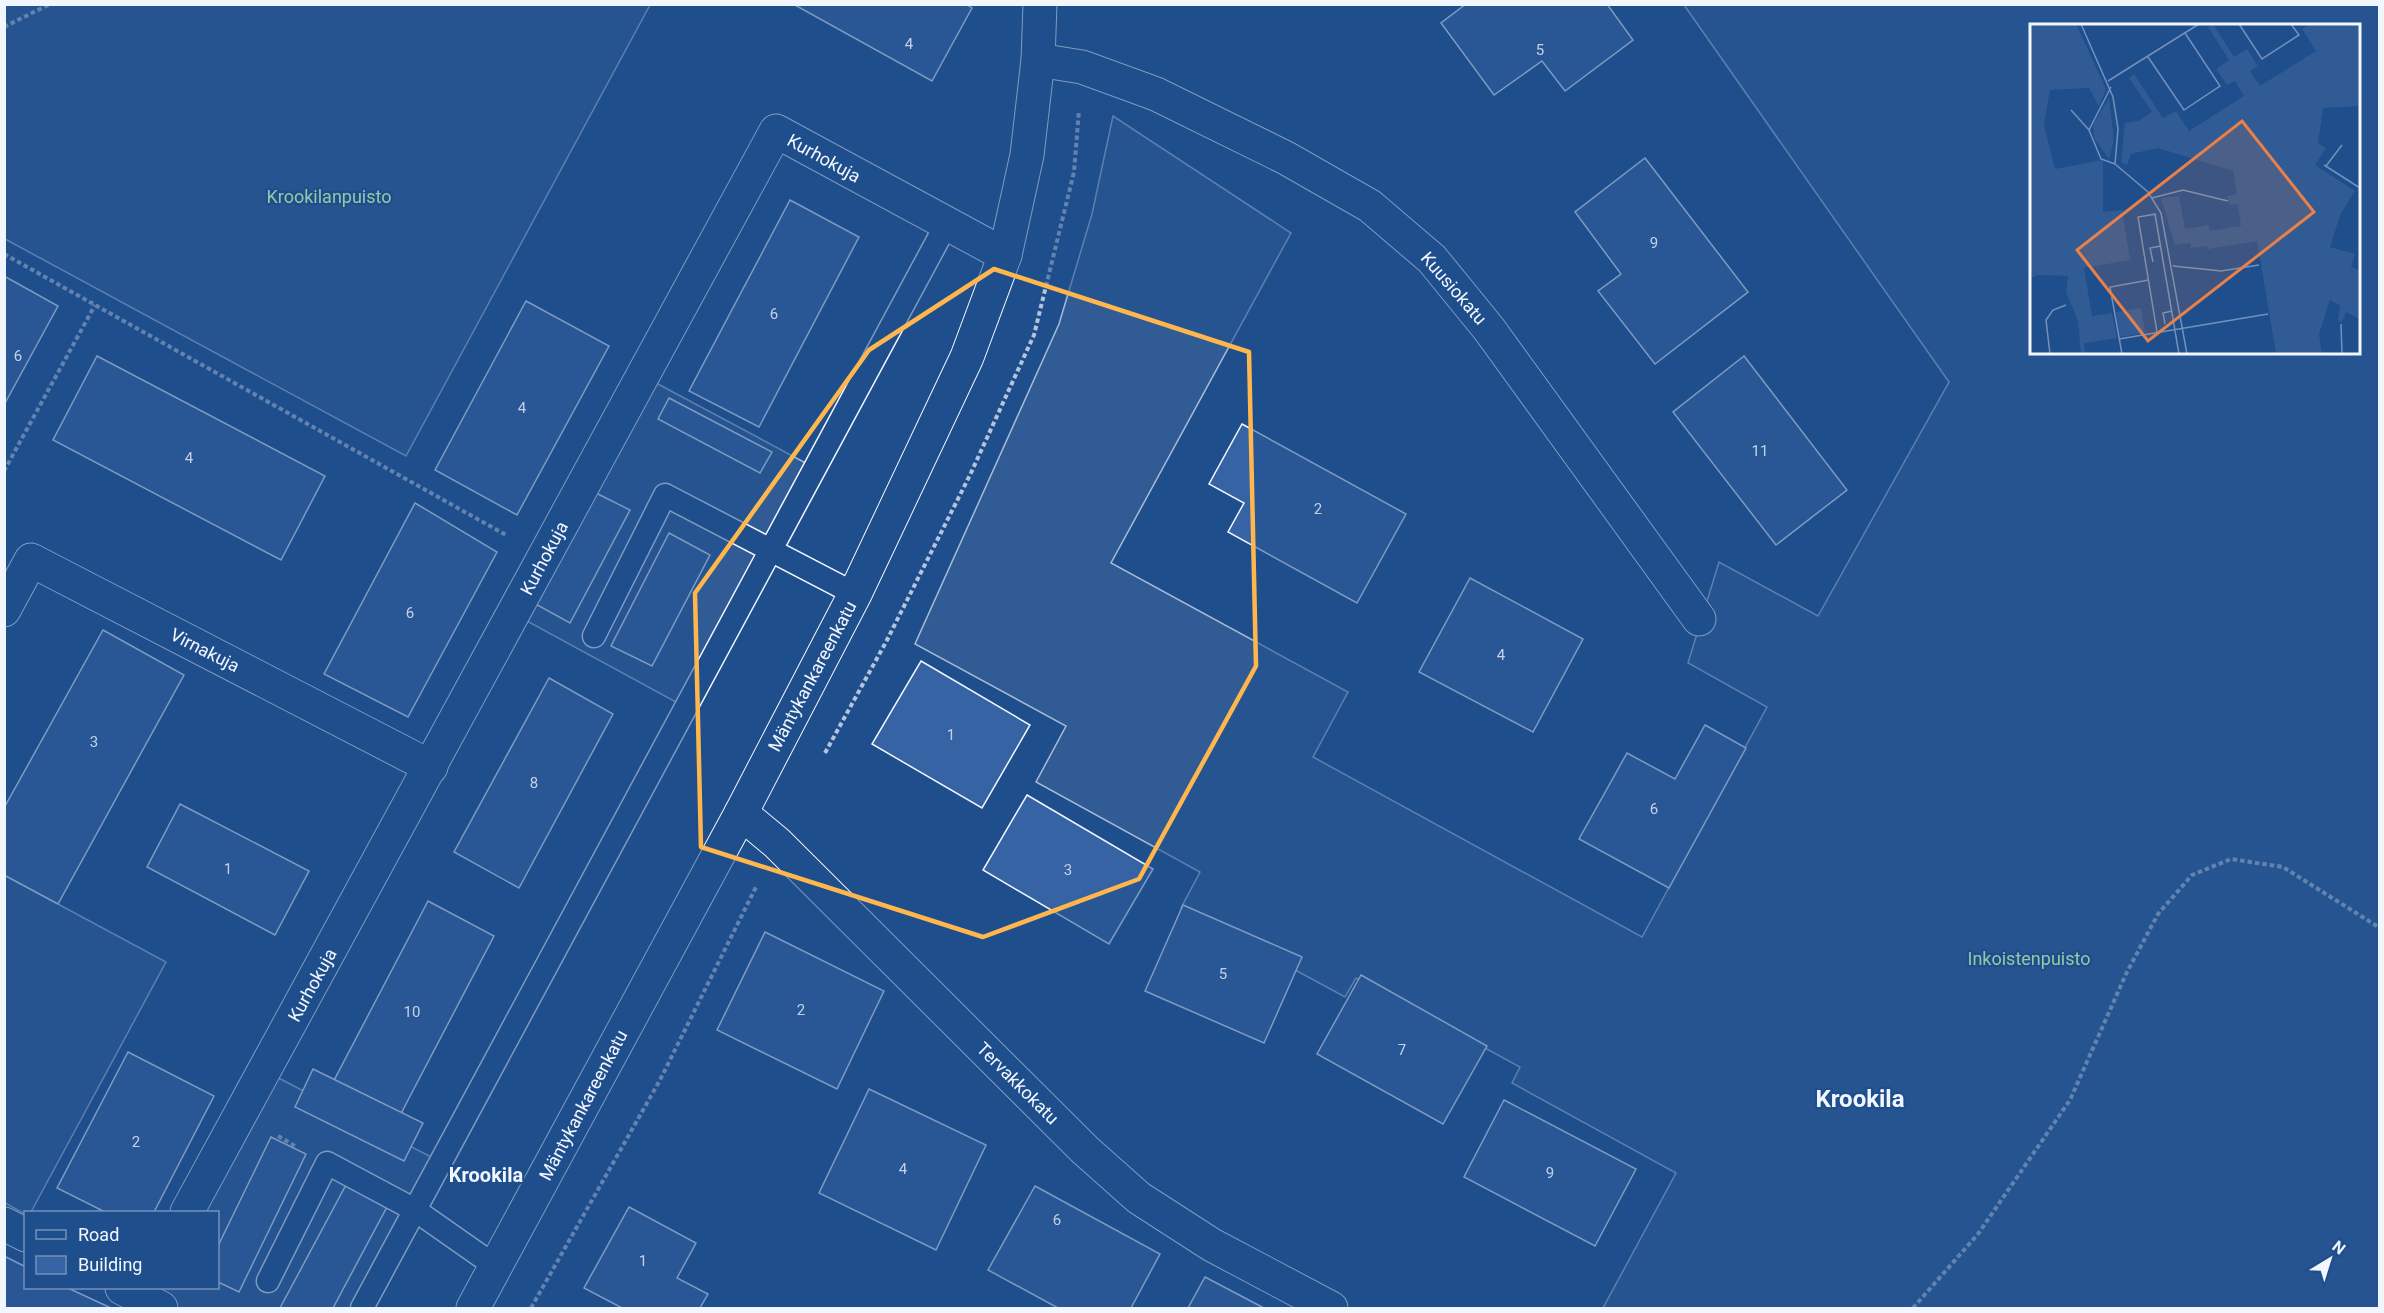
<svg xmlns="http://www.w3.org/2000/svg" width="2384" height="1313" font-family="Roboto,sans-serif">
  <style>
    .built { fill: #305b95; stroke: #a8bbd7; stroke-width: 1.5; fill-rule: evenodd }
    .building { fill: #3563a3; stroke: #f2f6ff; stroke-width: 1.5 }
    .lines { fill: none; stroke-linecap: round; stroke-linejoin: round }
    .lane-casing { stroke: #f2f6ff; stroke-width: 25 }
    .street-casing { stroke: #f2f6ff; stroke-width: 35 }
    .path { stroke: #b3c4dc; stroke-width: 4; stroke-dasharray: 4.5 3; stroke-linecap: butt }
    .lane { stroke: #1f4e8c; stroke-width: 22 }
    .street { stroke: #1f4e8c; stroke-width: 33 }
    .marked { fill: none; stroke: #ffb74d; stroke-width: 4.5; stroke-linejoin: round }
    .labels { text-anchor: middle; dominant-baseline: central; stroke-width: 4.5; stroke-linejoin: round; paint-order: stroke }
    .number-label { font-size: 15px; fill: #c3d1e8 }
    .street-label { font-size: 18px; fill: #f2f6ff; stroke: #1f4e8c }
    .park-label { font-size: 18px; fill: #97c8a6; stroke: #1f4e8c }
    .neighbourhood-label { font-size: 20px; font-weight: bold; fill: #f2f6ff; stroke: #1f4e8c }
    .district-label { font-size: 24px; font-weight: bold; fill: #f2f6ff; stroke: #1f4e8c }
    .inset-road { fill: none; stroke: #7391ba; stroke-width: 1.5 }
    .view { fill: #ea8049; fill-opacity: 0.15; stroke: #ea8049; stroke-width: 3 }
    .inset-edge { fill: none; stroke: #f2f6ff; stroke-width: 3 }
  </style>
  <rect width="100%" height="100%" fill="#1f4e8c"/>
  <!-- built -->
  <g class="built">
    <path d="M4,5L5,4L650,5L406,456L5,239Z"/>
    <path d="M1684,5H2379V1308H1603L1676,1173L1512,1083L1520,1067L1356,978L1345,997L1181,908L1200,872L1036,782L1066,726L915,644L1059,324L1092,214L1113,116L1291,233L1111,563L1348,692L1313,757L1642,937L1767,707L1688,663L1719,562L1818,616L1949,382ZM2032,26H2358V352H2032Z"/>
    <path d="M643,376L815,468L685,707L514,614Z"/>
    <path d="M4,875L166,962L31,1212L25,1214L5,1203Z"/>
    <path d="M265,1071L441,1162L362,1308H161L147,1288H218V1212H187Z"/>
  </g>
  <!-- building -->
  <g class="building">
    <path d="M793,4H966L972,8L932,81Z"/>
    <path d="M1466,4H1607L1633,40L1565,91L1542,61L1494,95L1441,23Z"/>
    <path d="M1645,158L1748,292L1655,364L1598,291L1621,274L1575,212Z"/>
    <path d="M790,200L859,237L759,427L689,391Z"/>
    <path d="M4,276L58,306L4,405Z"/>
    <path d="M526,301L609,346L517,515L435,470Z"/>
    <path d="M97,356L325,476L281,560L53,440Z"/>
    <path d="M1744,356L1847,490L1776,545L1673,412Z"/>
    <path d="M669,398L772,452L760,473L658,419Z"/>
    <path d="M1242,424L1406,514L1357,603L1228,532L1244,503L1209,484Z"/>
    <path d="M590,490L630,510L570,623L530,601Z"/>
    <path d="M415,503L497,552L408,717L324,674Z"/>
    <path d="M669,533L710,555L652,666L611,646Z"/>
    <path d="M1470,578L1583,639L1533,732L1419,672Z"/>
    <path d="M103,630L184,675L58,904L4,875V808Z"/>
    <path d="M921,661L1030,725L982,808L872,744Z"/>
    <path d="M549,678L613,714L519,888L454,852Z"/>
    <path d="M1705,725L1746,748L1669,888L1579,839L1627,753L1675,779Z"/>
    <path d="M1027,795L1153,869L1109,944L983,870Z"/>
    <path d="M180,804L309,871L275,935L147,867Z"/>
    <path d="M428,901L494,936L396,1123L330,1088Z"/>
    <path d="M1183,905L1302,957L1264,1043L1145,991Z"/>
    <path d="M765,932L884,991L837,1089L717,1030Z"/>
    <path d="M1361,975L1487,1046L1443,1124L1317,1054Z"/>
    <path d="M128,1052L214,1096L154,1212H105L57,1188Z"/>
    <path d="M313,1069L423,1123L404,1161L295,1107Z"/>
    <path d="M869,1089L986,1145L936,1250L819,1193Z"/>
    <path d="M1504,1100L1636,1169L1595,1246L1464,1177Z"/>
    <path d="M271,1137L306,1154L239,1292L218,1282V1246Z"/>
    <path d="M347,1183L388,1205L333,1308H280Z"/>
    <path d="M1035,1186L1160,1254L1131,1308H1058L988,1270Z"/>
    <path d="M629,1207L696,1243L677,1278L708,1294L700,1308H622L584,1288Z"/>
    <path d="M4,1256L26,1267V1288H68L111,1308H4Z"/>
    <path d="M1205,1277L1264,1308H1188Z"/>
  </g>
  <g class="lines">
    <defs>
      <g id="lane">
        <path d="M594,636L665,495L855,594"/>
        <path d="M268,1281L327,1163L415,1210L495,1266"/>
        <path d="M362,1308L946,225"/>
      </g>
      <g id="street">
        <path d="M1038,60L1082,67L1156,94L1286,158L1370,206L1432,259L1489,329L1699,619"/>
        <path d="M4,610L31,560L431,767"/>
        <path d="M741,813L777,843L1085,1150L1139,1198L1212,1245L1331,1308"/>
        <path d="M187,1212L776,131L1005,255"/>
        <path d="M4,1224L26,1235"/>
        <path d="M122,1288L161,1308"/>
        <path d="M473,1308L741,813L855,594L967,357L1005,255L1027,155L1038,60L1040,4"/>
      </g>
    </defs>
    <!-- lane casing -->
    <use href="#lane" class="lane-casing"/>
    <!-- street casing -->
    <use href="#street" class="street-casing"/>
    <!-- path -->
    <g class="path">
      <path d="M4,27L50,4"/>
      <path d="M4,254L506,535"/>
      <path d="M4,471L95,305"/>
      <path d="M825,753L886,642L970,475L1034,335L1074,172L1079,110"/>
      <path d="M278,1136L295,1146"/>
      <path d="M531,1308L660,1080L757,885"/>
      <path d="M1913,1308L1978,1234L2070,1100L2126,974L2158,914L2192,875L2231,859L2283,867L2380,928"/>
    </g>
    <!-- lane -->
    <use href="#lane" class="lane"/>
    <!-- street -->
    <use href="#street" class="street"/>
  </g>
  <!-- marked area -->
  <path d="M0 0H2384V1313H0ZM994,269L1249,352L1256,666L1139,879L983,937L701,847L695,593L869,350Z" fill="#1f4e8c" fill-opacity=".55" fill-rule="evenodd"/>
  <path class="marked" d="M994,269L1249,352L1256,666L1139,879L983,937L701,847L695,593L869,350Z"/>
  <g class="labels">
    <!-- number labels -->
    <g class="number-label">
      <text x="909" y="44">4</text>
      <text x="1540" y="50">5</text>
      <text x="1654" y="243">9</text>
      <text x="774" y="314">6</text>
      <text x="18" y="356">6</text>
      <text x="522" y="408">4</text>
      <text x="1760" y="451">11</text>
      <text x="189" y="458">4</text>
      <text x="1318" y="509">2</text>
      <text x="410" y="613">6</text>
      <text x="1501" y="655">4</text>
      <text x="951" y="735">1</text>
      <text x="94" y="742">3</text>
      <text x="534" y="783">8</text>
      <text x="1654" y="809">6</text>
      <text x="228" y="869">1</text>
      <text x="1068" y="870">3</text>
      <text x="1223" y="974">5</text>
      <text x="801" y="1010">2</text>
      <text x="412" y="1012">10</text>
      <text x="1402" y="1050">7</text>
      <text x="136" y="1142">2</text>
      <text x="903" y="1169">4</text>
      <text x="1550" y="1173">9</text>
      <text x="1057" y="1220">6</text>
      <text x="643" y="1261">1</text>
    </g>
    <!-- street labels -->
    <g class="street-label">
      <text transform="translate(824 158) rotate(29)">Kurhokuja</text>
      <text transform="translate(1454 288) rotate(49)">Kuusiokatu</text>
      <text transform="translate(544 558) rotate(-62)">Kurhokuja</text>
      <text transform="translate(205 650) rotate(27)">Virnakuja</text>
      <text transform="translate(812 676) rotate(-62)">Mäntykankareenkatu</text>
      <text transform="translate(312 985) rotate(-61)">Kurhokuja</text>
      <text transform="translate(1018 1083) rotate(45)">Tervakkokatu</text>
      <text transform="translate(583 1105) rotate(-62)">Mäntykankareenkatu</text>
    </g>
    <!-- park labels -->
    <g class="park-label">
      <text x="329" y="196">Krookilanpuisto</text>
      <text x="2029" y="958">Inkoistenpuisto</text>
    </g>
    <!-- neighbourhood labels -->
    <g class="neighbourhood-label">
      <text x="486" y="1175">Krookila</text>
    </g>
    <!-- district labels -->
    <g class="district-label">
      <text x="1860" y="1099">Krookila</text>
    </g>
  </g>
  <!-- overview -->
  <g transform="translate(2030 24)">
    <rect width="330" height="330" fill="#1f4e8c"/>
    <path d="M5,0H46L76,65L69,82L59,64L20,66L14,101L25,145L73,136V188L92,186L100,236L54,244L62,292L82,289L87,314L54,319L55,330H51L48,297L36,268L38,252L7,251L0,255V3ZM183,0L204,33L217,25L228,42L220,47L230,62L286,27L272,5L280,0H330V82L293,84L288,119L296,124L285,141L325,167L311,189L300,223L325,230L321,243L330,246V295L316,288L312,298L308,297L310,282L300,276L289,310L292,330H246L227,217L178,225L177,222L161,224L160,219L145,221L131,174L149,172L155,205L178,201L180,207L211,202L208,180L200,181L197,172L207,170L203,147L128,124L101,130L97,141L91,138L95,99L108,97L122,88L99,54L104,50L133,94L146,87L159,107L214,72L205,57L197,61L186,45L199,36L178,3ZM79,74L84,116L79,135L64,114L63,101ZM111,284L115,309L90,313L86,288Z" fill="#305b95"/>
    <path class="inset-road" d="M51,0L83,73L88,105L85,140M209,0L232,35L269,11L261,0M118,33L154,86L190,62L155,9M78,57L169,0M81,63L59,106L71,135L85,140M41,86L59,106M85,140L118,168L131,189L157,330M294,141L330,164M296,142L312,121M122,174L153,166L198,177M125,190L149,330M126,190L108,193L127,308M123,238L120,224L131,222M143,242L191,247L229,241M135,300L133,289L142,287M311,300L312,330M89,315L238,290M20,330L16,296L23,286L36,281M92,330L80,263L119,256"/>
    <path class="view" d="M212,97L284,188L118,317L47,226Z"/>
    <rect width="330" height="330" class="inset-edge"/>
  </g>
  <!-- border -->
  <rect width="2384" height="1313" fill="none" stroke="#f2f6ff" stroke-width="12"/>
  <!-- legend -->
  <rect x="24" y="1211" width="195" height="78" fill="#1f4e8c" stroke="#7391ba" stroke-width="1.5"/>
  <rect x="36" y="1230" width="30" height="9" fill="#1f4e8c" stroke="#7391ba" stroke-width="1.5"/>
  <text x="78" y="1241" font-size="18" fill="#f2f6ff">Road</text>
  <rect x="36" y="1256" width="30" height="18" fill="#3563a3" stroke="#7391ba" stroke-width="1.5"/>
  <text x="78" y="1271" font-size="18" fill="#f2f6ff">Building</text>
  <!-- north arrow -->
  <g transform="translate(2330 1259) rotate(38)" stroke="#1f4e8c" stroke-width="4.5" paint-order="stroke">
  <path d="M0-4.5L10 22L0 15L-10 22Z" fill="#f2f6ff"/>
  <text y="-9" font-size="16" font-weight="bold" text-anchor="middle" fill="#f2f6ff">N</text>
  </g>
</svg>
